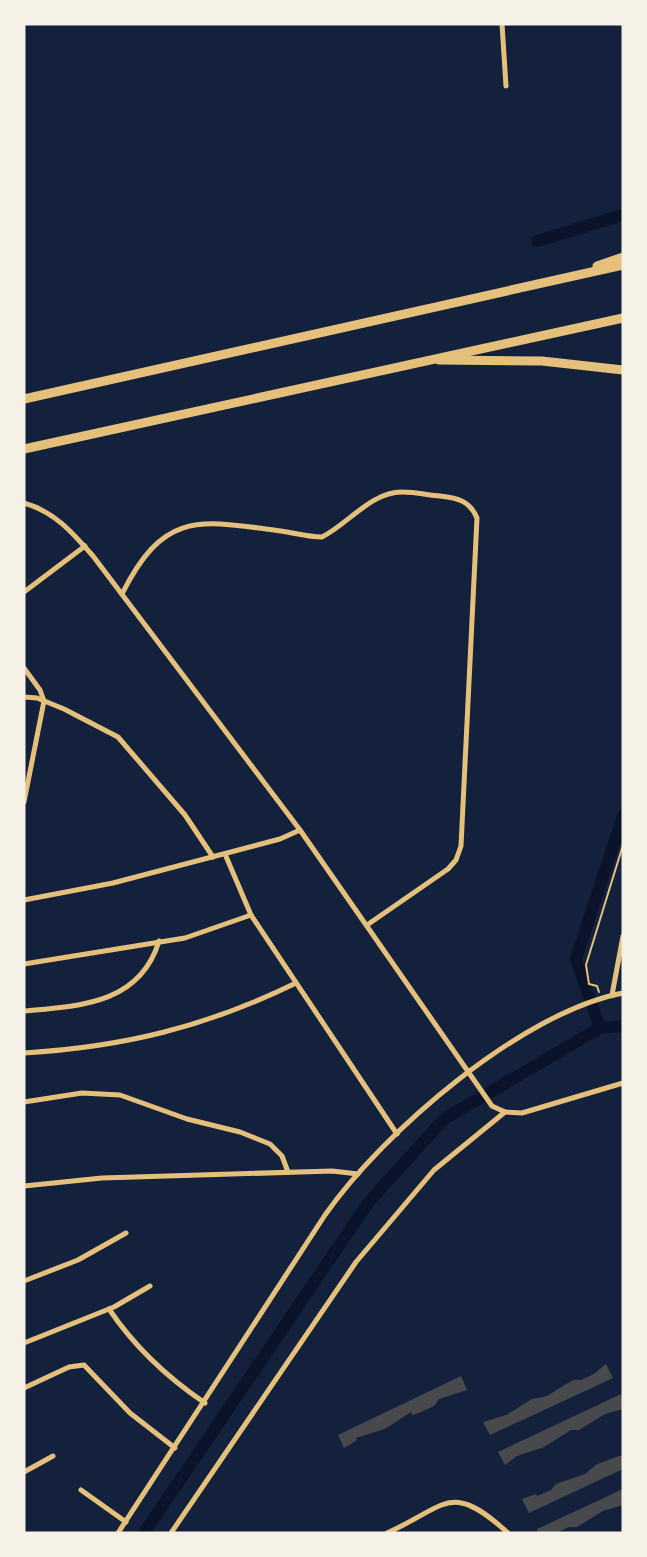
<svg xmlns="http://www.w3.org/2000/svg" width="647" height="1557" font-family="'Source Sans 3',sans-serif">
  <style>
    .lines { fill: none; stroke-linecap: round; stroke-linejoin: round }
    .canal { stroke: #0b132b; stroke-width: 12 }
    .building { fill: #48494c }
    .path { stroke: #e5c07b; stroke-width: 2 }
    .minor { stroke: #e5c07b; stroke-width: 5 }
    .motorway { stroke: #e5c07b; stroke-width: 9 }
  </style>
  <rect width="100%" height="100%" fill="#14213d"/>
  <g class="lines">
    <!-- canal -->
    <g class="canal">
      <path d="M537,241L623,215"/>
      <path d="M600,1028L576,959L623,816"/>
      <path d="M144,1533L368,1203L444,1119L600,1028L623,1026"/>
    </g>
  </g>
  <!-- building -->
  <g class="building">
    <path d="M606,1364L613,1378L490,1435L483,1422L506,1415L532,1399L547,1396L573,1380H581L594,1374Z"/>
    <path d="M461,1376L467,1390L439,1399L434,1406L419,1413L412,1415L411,1412L385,1429L356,1438L357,1440L344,1448L338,1435Z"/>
    <path d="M621,1394L623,1409L605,1414L579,1430H571L544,1447L517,1456L505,1465L498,1452Z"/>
    <path d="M619,1456H623V1469L529,1513L522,1499L536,1494L537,1496L551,1490L556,1484L585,1474L597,1464Z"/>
    <path d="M623,1489V1505L603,1511L577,1527H569L556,1533H538L537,1529Z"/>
  </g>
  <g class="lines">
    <!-- path -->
    <path class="path" d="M599,992L597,986L589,984L586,965L623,845"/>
    <!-- minor -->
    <g class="minor">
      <path d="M502,24L506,86"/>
      <path d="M24,503C55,512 72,532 93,556L300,830L492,1106L505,1112L522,1113L623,1083"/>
      <path d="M24,592L85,546"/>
      <path d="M122,594C164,510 199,520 281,531C295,533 308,537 322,537C348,524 372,491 403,492C415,492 428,495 440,496C458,498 470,501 477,518L461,846L456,860L448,869L367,925"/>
      <path d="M24,668L40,690L44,701L24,802"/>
      <path d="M24,697L37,698L64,709L118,737L185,815L213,857"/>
      <path d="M225,854L251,915L397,1134"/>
      <path d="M24,900L113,883L280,839L300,830"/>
      <path d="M24,964L185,938L251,915"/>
      <path d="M612,995L623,936"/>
      <path d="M24,1011C80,1006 140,1004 159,941"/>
      <path d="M24,1053C123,1047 206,1027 296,983"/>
      <path d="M24,1102L82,1093L120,1095L187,1119L240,1132L270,1144L282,1156L288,1172"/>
      <path d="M24,1186L102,1178L332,1171L358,1174"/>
      <path d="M24,1281L78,1260L126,1233"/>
      <path d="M109,1309C134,1346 168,1378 205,1403"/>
      <path d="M24,1343L114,1307L150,1286"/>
      <path d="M24,1388L69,1367L84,1365L130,1413L175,1448"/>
      <path d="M24,1472L53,1456"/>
      <path d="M81,1490L126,1522"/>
      <path d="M118,1533L325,1215C383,1132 522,1012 623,993"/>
      <path d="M171,1533L356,1262L434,1170L505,1112"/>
      <path d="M387,1533C447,1506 450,1480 508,1533"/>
    </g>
    <!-- motorway -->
    <g class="motorway">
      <path d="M597,266L623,257"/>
      <path d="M439,360L542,361L623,370"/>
      <path d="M24,399L623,265"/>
      <path d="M24,449L623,318"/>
    </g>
  </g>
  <!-- border -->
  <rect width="647" height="1557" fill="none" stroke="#f6f1e7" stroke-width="51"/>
</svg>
